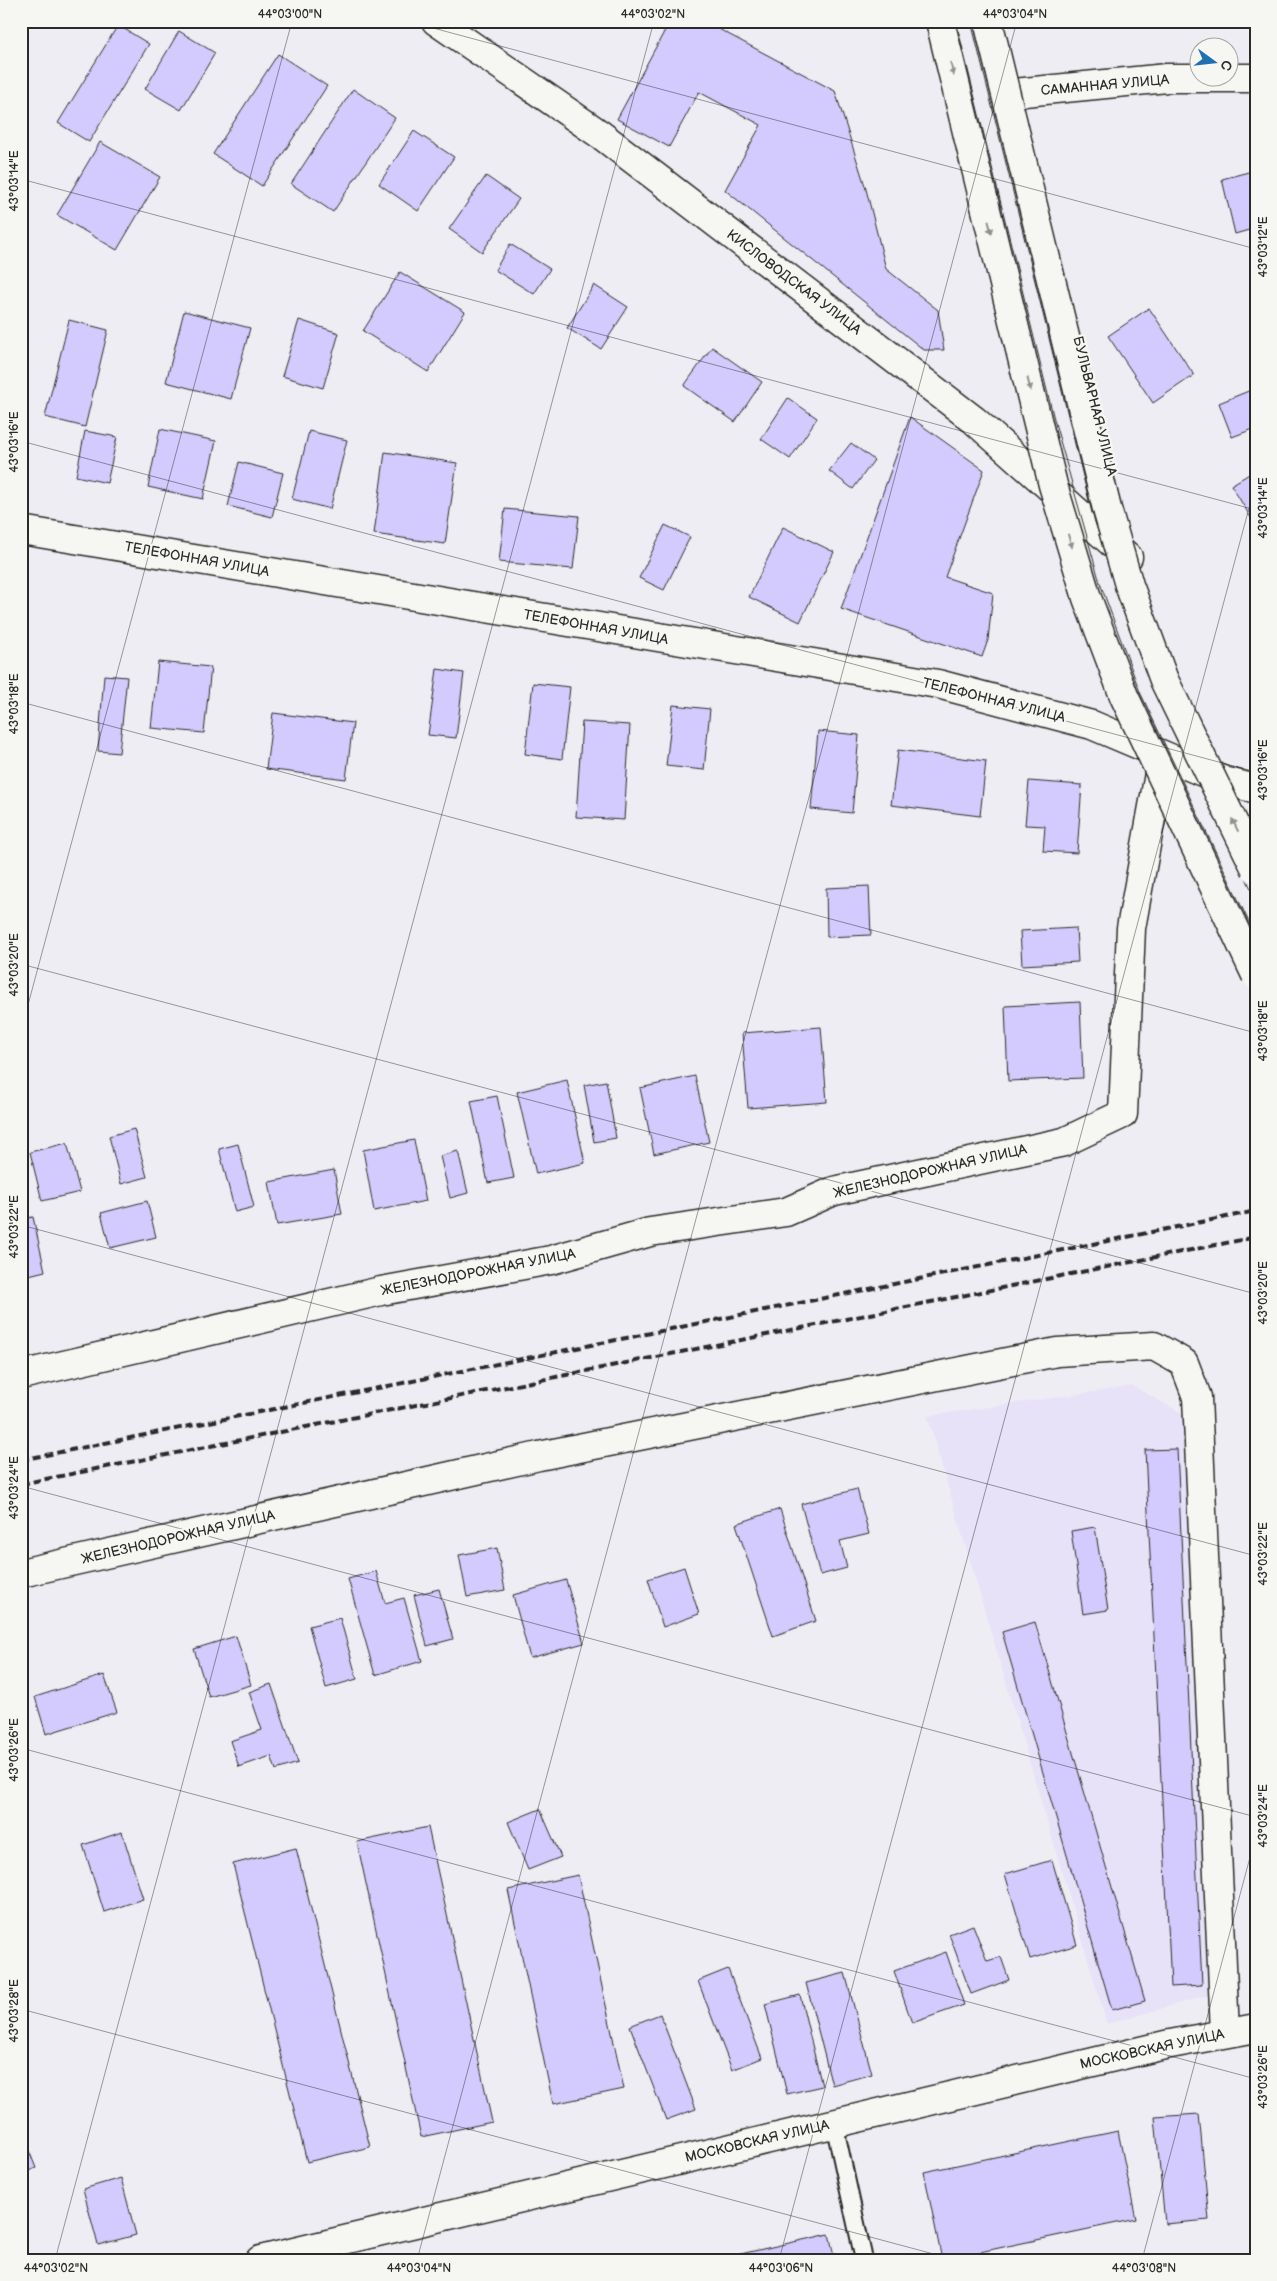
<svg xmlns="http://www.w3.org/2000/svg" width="1277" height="2281" font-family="'Balsamiq Sans',sans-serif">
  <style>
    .built { fill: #e7e2f7 }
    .building { fill: #d3cafd; stroke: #2b2b2b }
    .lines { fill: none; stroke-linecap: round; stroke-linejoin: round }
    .service-casing { stroke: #2b2b2b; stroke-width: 20 }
    .minor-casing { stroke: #2b2b2b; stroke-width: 31 }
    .tertiary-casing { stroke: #2b2b2b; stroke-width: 31 }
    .service { stroke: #f6f6f2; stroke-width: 16 }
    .minor { stroke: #f6f6f2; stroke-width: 28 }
    .tertiary { stroke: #f6f6f2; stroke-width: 28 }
    .tram { stroke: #2b2b2b; stroke-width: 1 }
    .rail { stroke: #2b2b2b; stroke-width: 4; stroke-dasharray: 8 4; stroke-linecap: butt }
    .secondary-bridge-casing { stroke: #2b2b2b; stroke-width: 31; stroke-linecap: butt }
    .secondary-bridge { stroke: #f6f6f2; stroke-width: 28 }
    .oneway { fill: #90908e }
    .ticks { fill: none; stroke: #2b2b2b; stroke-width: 1; stroke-opacity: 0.45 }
    .labels { text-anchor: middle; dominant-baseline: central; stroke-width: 4.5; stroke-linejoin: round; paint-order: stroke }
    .street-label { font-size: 14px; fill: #2b2b2b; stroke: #f6f6f2 }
    .neatline { fill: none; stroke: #2b2b2b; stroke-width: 2 }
    .ticks-label { font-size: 12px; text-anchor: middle; fill: #2b2b2b }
  </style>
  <rect width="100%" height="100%" fill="#efedf4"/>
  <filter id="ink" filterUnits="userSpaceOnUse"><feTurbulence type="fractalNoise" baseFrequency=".02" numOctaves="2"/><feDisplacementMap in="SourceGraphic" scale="10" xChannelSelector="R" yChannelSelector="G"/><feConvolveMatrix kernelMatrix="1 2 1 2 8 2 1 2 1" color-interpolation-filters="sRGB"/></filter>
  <g filter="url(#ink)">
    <!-- built -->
    <path class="built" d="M1133,1386L1187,1416L1209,1995L1107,2024L927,1416Z"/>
    <!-- building -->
    <g class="building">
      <path d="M670,21H716L713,26L835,91L866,189L886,269L938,310L944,350H924L725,190L761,125L699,92L669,147L617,119Z"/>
      <path d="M118,25L149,44L89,142L58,123Z"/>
      <path d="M179,31L215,53L181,110L145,89Z"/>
      <path d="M278,54L327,86L262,186L213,154Z"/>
      <path d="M353,89L395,118L333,212L291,184Z"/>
      <path d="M414,131L454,157L418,211L379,184Z"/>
      <path d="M100,142L160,177L117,250L57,215Z"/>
      <path d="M1256,170V228L1235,234L1222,179Z"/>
      <path d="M486,176L519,199L482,252L449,229Z"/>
      <path d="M510,244L550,269L534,294L495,270Z"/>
      <path d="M400,272L465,312L428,372L363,331Z"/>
      <path d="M594,285L628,307L601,349L567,328Z"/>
      <path d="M1149,308L1194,375L1153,403L1108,336Z"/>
      <path d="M184,311L250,328L231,399L166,382Z"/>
      <path d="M69,320L108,330L85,427L45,417Z"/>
      <path d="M299,320L339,333L323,388L282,376Z"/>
      <path d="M712,347L762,382L735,422L684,386Z"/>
      <path d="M1256,388V428L1232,437L1219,403Z"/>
      <path d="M788,398L817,418L790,459L761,439Z"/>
      <path d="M910,417L984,470L945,577L993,593L988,640L982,657L841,609Z"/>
      <path d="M160,429L216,441L203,499L148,487Z"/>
      <path d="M85,431L117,437L107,483L76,476Z"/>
      <path d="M309,431L347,440L330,509L292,499Z"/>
      <path d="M851,443L874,460L853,489L829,471Z"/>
      <path d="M385,452L457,463L445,544L374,534Z"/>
      <path d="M239,462L283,473L272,517L228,506Z"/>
      <path d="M1256,470V526L1231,485Z"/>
      <path d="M505,509L579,516L573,569L499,562Z"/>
      <path d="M665,525L690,537L664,590L639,578Z"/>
      <path d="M783,527L834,552L800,622L749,597Z"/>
      <path d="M1256,556V569L1250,560Z"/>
      <path d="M158,662L211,667L204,733L151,728Z"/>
      <path d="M437,669L464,673L456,738L428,735Z"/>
      <path d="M104,675L127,677L119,753L98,751Z"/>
      <path d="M533,683L570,687L562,759L525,754Z"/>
      <path d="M673,705L710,709L704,770L666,766Z"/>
      <path d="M273,713L353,723L346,779L266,769Z"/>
      <path d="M582,722L630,725L624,820L576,817Z"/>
      <path d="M818,731L859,735L852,813L811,809Z"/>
      <path d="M898,750L986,761L980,816L891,805Z"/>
      <path d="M1029,781L1082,785L1077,853L1043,851L1045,826L1025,825Z"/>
      <path d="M869,886L871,935L827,937L826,888Z"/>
      <path d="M1076,928L1078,962L1022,965L1020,931Z"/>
      <path d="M1080,1002L1083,1078L1008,1081L1005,1006Z"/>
      <path d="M821,1027L827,1102L748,1108L742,1033Z"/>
      <path d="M695,1076L709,1142L654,1154L640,1088Z"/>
      <path d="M567,1080L585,1163L536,1174L517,1092Z"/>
      <path d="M606,1081L616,1138L594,1142L584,1085Z"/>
      <path d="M497,1096L514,1178L488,1183L471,1101Z"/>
      <path d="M134,1129L147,1177L121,1184L109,1136Z"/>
      <path d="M414,1140L426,1201L374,1211L363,1150Z"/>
      <path d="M67,1143L80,1192L42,1201L30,1152Z"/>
      <path d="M238,1144L254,1207L235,1212L219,1149Z"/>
      <path d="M458,1151L468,1193L450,1198L440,1156Z"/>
      <path d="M334,1170L342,1214L277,1225L269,1182Z"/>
      <path d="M147,1201L156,1237L110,1248L101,1213Z"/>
      <path d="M33,1217L45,1271L21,1277V1219Z"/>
      <path d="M1177,1449L1202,1985L1171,1987L1145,1450Z"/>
      <path d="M857,1489L869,1534L840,1541L847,1568L820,1575L801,1504Z"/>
      <path d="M780,1509L816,1621L773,1636L736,1524Z"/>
      <path d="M1095,1527L1108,1610L1083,1614L1071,1531Z"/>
      <path d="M497,1548L505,1590L467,1597L459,1555Z"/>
      <path d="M684,1567L699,1614L663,1627L648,1579Z"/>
      <path d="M376,1571L385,1603L404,1598L422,1661L375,1675L348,1579Z"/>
      <path d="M566,1580L584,1643L530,1658L513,1595Z"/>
      <path d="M439,1589L453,1639L427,1646L414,1595Z"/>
      <path d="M340,1618L357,1679L326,1688L309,1626Z"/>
      <path d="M1035,1622L1145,2001L1112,2010L1002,1632Z"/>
      <path d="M236,1636L251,1685L209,1697L194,1649Z"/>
      <path d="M104,1675L117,1712L46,1734L35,1697Z"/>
      <path d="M271,1684L298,1763L276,1770L271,1756L239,1767L230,1741L262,1730L249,1692Z"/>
      <path d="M540,1809L561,1857L528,1870L508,1822Z"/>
      <path d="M428,1827L492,2122L421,2137L357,1842Z"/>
      <path d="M122,1832L143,1899L104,1912L83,1845Z"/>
      <path d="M296,1848L370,2147L307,2162L233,1864Z"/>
      <path d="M1052,1860L1077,1945L1030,1959L1005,1874Z"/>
      <path d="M578,1875L624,2089L553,2104L508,1890Z"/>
      <path d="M21,1892L29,1914L21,1917Z"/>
      <path d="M973,1925L987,1961L1001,1957L1009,1980L971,1994L949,1934Z"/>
      <path d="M946,1952L964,2005L912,2023L894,1971Z"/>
      <path d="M728,1969L762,2058L732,2070L698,1981Z"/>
      <path d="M845,1973L872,2074L832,2085L806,1983Z"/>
      <path d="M800,1995L822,2086L787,2094L765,2004Z"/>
      <path d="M660,2014L696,2109L666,2120L630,2026Z"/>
      <path d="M1199,2114L1209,2220L1165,2224L1155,2117Z"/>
      <path d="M21,2131L36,2168L21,2174Z"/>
      <path d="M1118,2131L1136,2219L942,2260L924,2172Z"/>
      <path d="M121,2178L136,2235L98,2245L83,2189Z"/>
      <path d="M829,2234L835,2260H714Z"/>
    </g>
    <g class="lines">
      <defs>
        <path id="service" d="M834,2123L864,2260"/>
        <g id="minor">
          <path d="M436,21L601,135L974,420L1128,557"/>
          <path d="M1014,93L1167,78H1256"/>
          <path d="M21,530L938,684L1092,725L1224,781L1256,789"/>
          <path d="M21,1375L381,1291L551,1260L650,1232L786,1212L834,1191L1064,1142L1123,1114L1131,928L1162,757"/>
          <path d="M21,1573L539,1456L1057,1352L1154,1346L1184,1363L1197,1397L1225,2033"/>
        </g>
        <path id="tertiary" d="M260,2260L1165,2045L1256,2028"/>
      </defs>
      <!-- service casing -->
      <use href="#service" class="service-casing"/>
      <!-- minor casing -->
      <use href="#minor" class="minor-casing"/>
      <!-- tertiary casing -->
      <use href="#tertiary" class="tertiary-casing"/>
      <!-- service -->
      <use href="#service" class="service"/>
      <!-- minor -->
      <use href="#minor" class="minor"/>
      <!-- tertiary -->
      <use href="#tertiary" class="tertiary"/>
      <!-- tram -->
      <g class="tram">
        <path d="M956,21L1055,423L1100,583L1140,692L1256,937"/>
        <path d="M971,21L1092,513L1117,589L1155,688L1256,899"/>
      </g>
      <!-- rail -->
      <g class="rail">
        <path d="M21,1460L1256,1211"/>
        <path d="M21,1484L1256,1237"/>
      </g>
      <defs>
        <g id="secondary-bridge">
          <path d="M940,21L1053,485L1087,598L1124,696L1256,975"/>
          <path d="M988,21L1107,509L1129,585L1164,680L1256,869"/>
        </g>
      </defs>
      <!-- secondary-bridge casing -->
      <use href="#secondary-bridge" class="secondary-bridge-casing"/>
      <!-- secondary-bridge -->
      <use href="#secondary-bridge" class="secondary-bridge"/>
    </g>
    <!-- one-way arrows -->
    <defs><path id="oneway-solid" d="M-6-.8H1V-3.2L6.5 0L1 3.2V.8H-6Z" transform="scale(1.25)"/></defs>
    <g class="oneway">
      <use href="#oneway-solid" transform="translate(952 69) rotate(76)"/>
      <use href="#oneway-solid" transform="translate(990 227) rotate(76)"/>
      <use href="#oneway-solid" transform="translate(1029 384) rotate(76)"/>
      <use href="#oneway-solid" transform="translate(1070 541) rotate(73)"/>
      <use href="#oneway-solid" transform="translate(1235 825) rotate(-116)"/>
    </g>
  </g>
  <!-- ticks -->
  <path class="ticks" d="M407,21L1256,249M21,179L1256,510M21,441L1256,772M21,702L1256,1033M21,964L1256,1294M21,1031L292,21M21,1225L1256,1556M21,1486L1256,1817M21,1748L1256,2079M21,2009L956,2260M55,2260L654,21M417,2260L1017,21M779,2260L1256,482M1142,2260L1256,1835"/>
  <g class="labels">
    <!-- street labels -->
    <g class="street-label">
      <text transform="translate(1105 85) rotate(-5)">САМАННАЯ УЛИЦА</text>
      <text transform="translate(794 282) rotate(37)">КИСЛОВОДСКАЯ УЛИЦА</text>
      <text transform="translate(1095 406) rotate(76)">БУЛЬВАРНАЯ УЛИЦА</text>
      <text transform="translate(197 559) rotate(10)">ТЕЛЕФОННАЯ УЛИЦА</text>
      <text transform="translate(596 627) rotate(10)">ТЕЛЕФОННАЯ УЛИЦА</text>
      <text transform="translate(994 700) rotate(14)">ТЕЛЕФОННАЯ УЛИЦА</text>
      <text transform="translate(930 1171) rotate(-13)">ЖЕЛЕЗНОДОРОЖНАЯ УЛИЦА</text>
      <text transform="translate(478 1272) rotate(-11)">ЖЕЛЕЗНОДОРОЖНАЯ УЛИЦА</text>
      <text transform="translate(178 1537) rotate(-13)">ЖЕЛЕЗНОДОРОЖНАЯ УЛИЦА</text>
      <text transform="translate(1152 2049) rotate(-12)">МОСКОВСКАЯ УЛИЦА</text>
      <text transform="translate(757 2141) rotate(-13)">МОСКОВСКАЯ УЛИЦА</text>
    </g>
  </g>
  <!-- margin -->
  <rect width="1277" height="2281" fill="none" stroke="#f6f6f2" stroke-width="55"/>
  <!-- north arrow -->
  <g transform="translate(1214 62) rotate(105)"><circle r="24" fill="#f6f6f2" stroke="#a5a5a2"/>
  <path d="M0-4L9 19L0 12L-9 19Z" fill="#1f6fb2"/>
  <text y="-8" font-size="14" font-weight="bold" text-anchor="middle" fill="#2b2b2b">С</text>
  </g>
  <rect x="28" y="28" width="1222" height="2226" class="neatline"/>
  <g class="ticks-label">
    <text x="290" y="18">44°03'00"N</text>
    <text x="653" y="18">44°03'02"N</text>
    <text x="1015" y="18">44°03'04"N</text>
    <text transform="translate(14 181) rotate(-90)" y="4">43°03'14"E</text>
    <text transform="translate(1263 247) rotate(-90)" y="4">43°03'12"E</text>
    <text transform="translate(14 442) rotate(-90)" y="4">43°03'16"E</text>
    <text transform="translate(1263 508) rotate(-90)" y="4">43°03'14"E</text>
    <text transform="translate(14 704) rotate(-90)" y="4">43°03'18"E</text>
    <text transform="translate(1263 770) rotate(-90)" y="4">43°03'16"E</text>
    <text transform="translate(14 965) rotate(-90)" y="4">43°03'20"E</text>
    <text transform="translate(1263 1031) rotate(-90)" y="4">43°03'18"E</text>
    <text transform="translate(14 1227) rotate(-90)" y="4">43°03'22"E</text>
    <text transform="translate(1263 1293) rotate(-90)" y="4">43°03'20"E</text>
    <text transform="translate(14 1488) rotate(-90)" y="4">43°03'24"E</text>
    <text transform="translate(1263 1554) rotate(-90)" y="4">43°03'22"E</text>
    <text transform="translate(14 1750) rotate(-90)" y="4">43°03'26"E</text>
    <text transform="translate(1263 1816) rotate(-90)" y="4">43°03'24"E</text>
    <text transform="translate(14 2011) rotate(-90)" y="4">43°03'28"E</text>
    <text transform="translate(1263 2077) rotate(-90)" y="4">43°03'26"E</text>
    <text x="56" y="2272">44°03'02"N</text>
    <text x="419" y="2272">44°03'04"N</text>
    <text x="781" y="2272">44°03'06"N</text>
    <text x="1144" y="2272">44°03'08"N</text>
  </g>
</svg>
